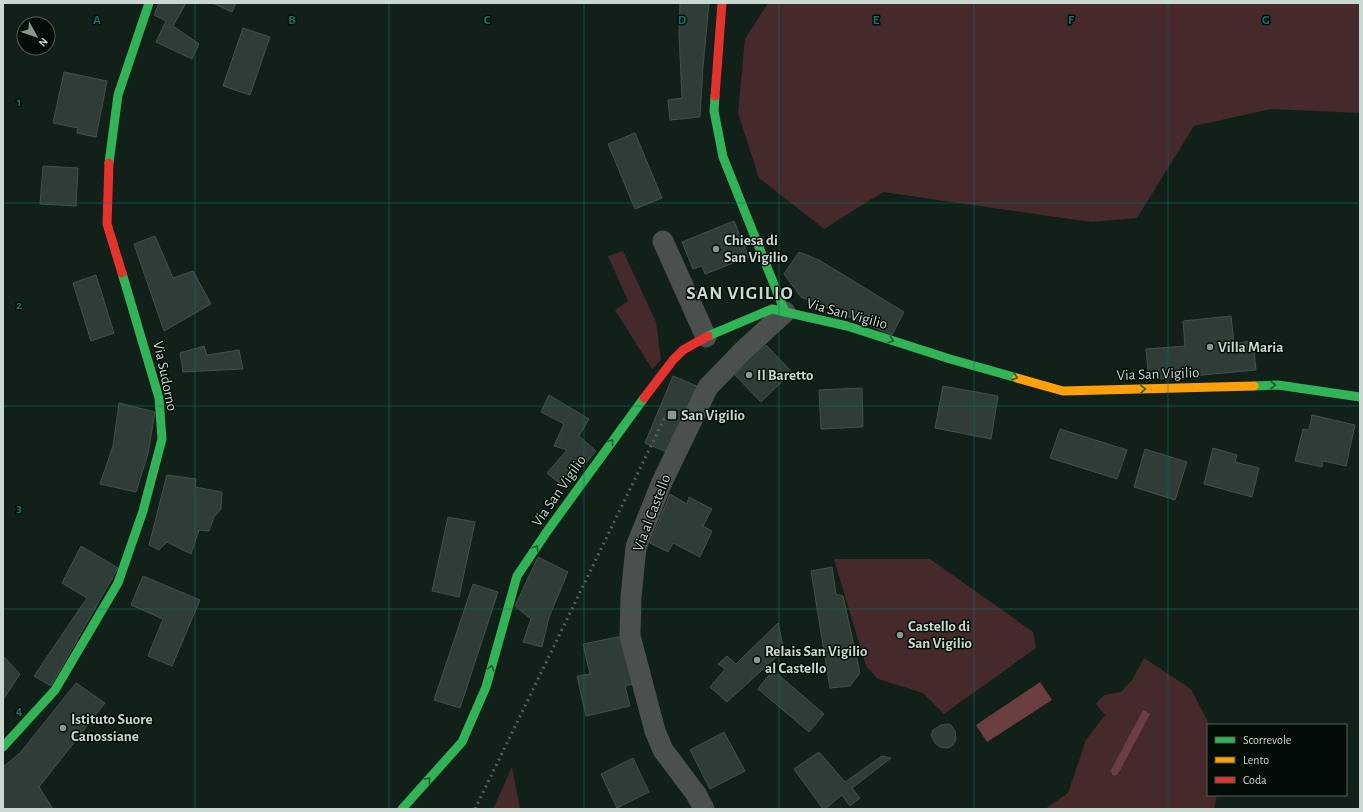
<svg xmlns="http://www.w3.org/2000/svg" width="1363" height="812" font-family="'Alegreya Sans',sans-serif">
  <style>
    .green { fill: #46292b }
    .water { fill: #6b3e42 }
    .building { fill: #303c37; stroke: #44514a }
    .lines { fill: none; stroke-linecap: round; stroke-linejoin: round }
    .street { stroke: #4b504e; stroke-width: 21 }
    .fast { stroke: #30b455; stroke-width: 9 }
    .slow { stroke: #ff9f0a; stroke-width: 9 }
    .jam { stroke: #e5322d; stroke-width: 9 }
    .rail { stroke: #555c5a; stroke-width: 3; stroke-dasharray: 2 4; stroke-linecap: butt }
    .oneway { stroke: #1a602e }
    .grid { fill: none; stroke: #0f766e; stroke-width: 1; stroke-opacity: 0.55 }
    .poi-dot { fill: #899890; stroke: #030c07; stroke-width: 1.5 }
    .labels { text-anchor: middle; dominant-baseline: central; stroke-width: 3; stroke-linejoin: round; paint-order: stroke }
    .poi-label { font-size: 15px; font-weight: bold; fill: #c9d8d0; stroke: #030c07; text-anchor: start }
    .street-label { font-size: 15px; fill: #c9d8d0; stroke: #030c07 }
    .district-label { font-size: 19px; font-weight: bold; letter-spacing: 1px; fill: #c9d8d0; stroke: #030c07 }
    .grid-label { font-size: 13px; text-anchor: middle; font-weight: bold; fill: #0f766e; stroke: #030c07; stroke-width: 3; stroke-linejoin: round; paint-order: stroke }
  </style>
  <rect width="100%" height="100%" fill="#112019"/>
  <!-- green -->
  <g class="green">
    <path d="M768,3H1360V113L1271,109L1194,126L1137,218L1091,222L883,192L824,229L759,178L738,113L745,39Z"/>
    <path d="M623,251L656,322L661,360L652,369L615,310L628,301L608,256Z"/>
    <path d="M834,559H930L1033,632L1036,648L944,714L923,693L878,679L866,666Z"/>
    <path d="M1144,658L1191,689L1208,722L1210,725H1208V795H1217L1214,809H1045L1068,793L1086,740L1105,715L1096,704L1104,695L1121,692L1132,680Z"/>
    <path d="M512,767L520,809H493Z"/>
  </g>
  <!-- water -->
  <g class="water">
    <path d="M1040,682L1052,700L987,742L976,725Z"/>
    <path d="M1143,710L1150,714L1118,774L1115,776L1112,775L1111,770Z"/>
  </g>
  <!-- building -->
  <g class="building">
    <path d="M159,3H186L173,26L199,44L192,59L156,42L166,21L154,15Z"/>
    <path d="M213,3H236L232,12Z"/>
    <path d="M680,3H709L703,67L700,117L670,120L668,100L682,98L679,33Z"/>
    <path d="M243,28L270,37L250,95L223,86Z"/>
    <path d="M64,72L107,81L96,137L77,133L78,128L53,123Z"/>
    <path d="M635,133L662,198L635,209L608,144Z"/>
    <path d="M43,166L78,168L76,206L40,204Z"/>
    <path d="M734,221L749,257L705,274L702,266L693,269L682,242Z"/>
    <path d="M155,236L173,278L193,271L211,304L164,331L134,244Z"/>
    <path d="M799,252L819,260L904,312L892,335L801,297L784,274Z"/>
    <path d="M96,275L114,333L91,341L73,283Z"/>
    <path d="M1231,316L1234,343L1253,341L1256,370L1149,380L1146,349L1185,346L1183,321Z"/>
    <path d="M766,345L792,372L761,402L735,375Z"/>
    <path d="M204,346L207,355L239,350L243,369L183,372L180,353Z"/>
    <path d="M673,376L699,387L671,454L645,443Z"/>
    <path d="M943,386L998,396L991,439L935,428Z"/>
    <path d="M862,388L863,427L821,429L819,390Z"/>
    <path d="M549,395L589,419L579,436L596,451L565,488L547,473L567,450L554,446L564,424L541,412Z"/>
    <path d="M119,403L155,412L148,454L136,492L100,484L113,446Z"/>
    <path d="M1312,415L1355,425L1346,466L1323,461L1322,467L1295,461L1303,429L1309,430Z"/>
    <path d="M1060,429L1127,450L1117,479L1050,458Z"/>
    <path d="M1213,448L1237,455L1235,462L1259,468L1252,497L1204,484Z"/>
    <path d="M1145,449L1187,462L1175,500L1134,487Z"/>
    <path d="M167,475L196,479L195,487L222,492L221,509L214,517L209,531L199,530L191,554L167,542L159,550L149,545Z"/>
    <path d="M670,494L687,504L689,497L712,509L703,526L712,531L700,557L673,543L668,552L650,543Z"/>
    <path d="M448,517L475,522L459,597L432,591Z"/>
    <path d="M81,546L118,568L51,686L34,676L87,598L62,583Z"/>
    <path d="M538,557L568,572L549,617L542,647L523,642L531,619L515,606Z"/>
    <path d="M832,567L836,594L843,596L860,673L850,686L830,688L811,571Z"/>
    <path d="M143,576L200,600L172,666L148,656L163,619L131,605Z"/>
    <path d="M473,584L498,592L460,708L434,700Z"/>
    <path d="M778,623L784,650L727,702L710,687L725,669L718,664L727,656L736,664Z"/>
    <path d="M623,636L633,684L625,686L630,706L586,716L577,676L590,674L583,644Z"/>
    <path d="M3,656L20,674L3,700Z"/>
    <path d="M773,670L824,714L809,732L758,689Z"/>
    <path d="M76,683L105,703L39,787L53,809H3V767L21,752Z"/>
    <path d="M948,724L951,725L955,731L956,739L953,745L950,747L947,748L940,747L935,743L931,735L933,730L941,725Z"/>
    <path d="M724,732L745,771L710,789L690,750Z"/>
    <path d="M819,752L845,782L882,756L891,758L852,788L860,798L850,806L842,795L825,809H823L794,769Z"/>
    <path d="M633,758L649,792L617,808L601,774Z"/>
  </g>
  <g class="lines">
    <!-- street -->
    <g class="street">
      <path d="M663,241L706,337"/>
      <path d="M704,809L696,794L663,750L655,731L630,636L631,597L636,547L662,482L708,387L742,352L785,312"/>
    </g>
    <!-- fast -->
    <g class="fast">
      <path d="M715,96L714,111L723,157L785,312"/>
      <path d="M109,163L118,95L149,3"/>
      <path d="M708,336L772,309L847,326L950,359L1017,378"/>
      <path d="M1254,386L1278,385L1360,397"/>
      <path d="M3,747L55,690L118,583L143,511L162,439L159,398L122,273"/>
      <path d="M402,809L462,742L486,687L517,576L548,530L644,398"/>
    </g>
    <!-- slow -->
    <path class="slow" d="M1017,378L1063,391L1254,386"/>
    <!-- jam -->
    <g class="jam">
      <path d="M715,96L722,3"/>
      <path d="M109,163L107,224L122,273"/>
      <path d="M644,398L673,360L683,350L708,336"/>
    </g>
    <!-- rail -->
    <path class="rail" d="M475,809L665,417"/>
  </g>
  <!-- one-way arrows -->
  <defs><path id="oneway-chevron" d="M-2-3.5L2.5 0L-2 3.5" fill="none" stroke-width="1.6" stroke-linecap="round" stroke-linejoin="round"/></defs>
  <g class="oneway">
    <use href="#oneway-chevron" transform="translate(891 340) rotate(18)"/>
    <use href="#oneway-chevron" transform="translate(1015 377) rotate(16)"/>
    <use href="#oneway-chevron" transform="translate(1273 385)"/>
    <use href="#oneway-chevron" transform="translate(1143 389) rotate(-2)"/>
    <use href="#oneway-chevron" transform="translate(611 442) rotate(-54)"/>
    <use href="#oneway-chevron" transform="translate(536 548) rotate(-56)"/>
    <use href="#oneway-chevron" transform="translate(491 668) rotate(-75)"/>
    <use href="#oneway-chevron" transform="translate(428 780) rotate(-48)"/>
  </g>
  <!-- grid -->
  <path class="grid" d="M195,3V809M389,3V809M584,3V809M779,3V809M974,3V809M1168,3V809M3,203H1360M3,406H1360M3,609H1360"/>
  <!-- markers -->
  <g class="poi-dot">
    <circle cx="716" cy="249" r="4"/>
    <circle cx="1210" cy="347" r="4"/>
    <circle cx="749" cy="375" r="4"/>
    <rect x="667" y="410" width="10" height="10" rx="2"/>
    <circle cx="900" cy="635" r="4"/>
    <circle cx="757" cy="660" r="4"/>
    <circle cx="63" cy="728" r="4"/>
  </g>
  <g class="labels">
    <!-- poi labels -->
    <g class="poi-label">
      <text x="724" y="240">Chiesa di<tspan x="724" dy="17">San Vigilio</tspan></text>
      <text x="1218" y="347">Villa Maria</text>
      <text x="757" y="375">Il Baretto</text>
      <text x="681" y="415">San Vigilio</text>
      <text x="908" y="626">Castello di<tspan x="908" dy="17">San Vigilio</tspan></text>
      <text x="765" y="651">Relais San Vigilio<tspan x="765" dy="17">al Castello</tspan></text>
      <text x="71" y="719">Istituto Suore<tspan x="71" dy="17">Canossiane</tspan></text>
    </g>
    <!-- street labels -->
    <g class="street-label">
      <text transform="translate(847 314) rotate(15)">Via San Vigilio</text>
      <text transform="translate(1158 374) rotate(-2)">Via San Vigilio</text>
      <text transform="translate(165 376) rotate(78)">Via Sudorno</text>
      <text transform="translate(559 491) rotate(-55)">Via San Vigilio</text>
      <text transform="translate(652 513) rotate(-69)">Via al Castello</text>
    </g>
    <!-- district labels -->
    <g class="district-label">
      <text x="740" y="293">SAN VIGILIO</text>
    </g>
  </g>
  <g class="grid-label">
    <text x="97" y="24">A</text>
    <text x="292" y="24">B</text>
    <text x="487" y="24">C</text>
    <text x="682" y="24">D</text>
    <text x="876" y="24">E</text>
    <text x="1071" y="24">F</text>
    <text x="1266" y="24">G</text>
    <text x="19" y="106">1</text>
    <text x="19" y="309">2</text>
    <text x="19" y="512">3</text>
    <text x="19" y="715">4</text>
  </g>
  <!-- border -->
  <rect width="1363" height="812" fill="none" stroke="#c9d8d0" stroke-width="8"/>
  <!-- legend -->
  <rect x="1207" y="724" width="140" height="72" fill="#030c07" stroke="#525e57"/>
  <rect x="1215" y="737" width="20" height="6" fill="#30b455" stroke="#525e57"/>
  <text x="1243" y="744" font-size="12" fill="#c9d8d0">Scorrevole</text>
  <rect x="1215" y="757" width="20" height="6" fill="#ff9f0a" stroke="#525e57"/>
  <text x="1243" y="764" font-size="12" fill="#c9d8d0">Lento</text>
  <rect x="1215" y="777" width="20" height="6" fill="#e5322d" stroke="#525e57"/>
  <text x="1243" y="784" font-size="12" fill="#c9d8d0">Coda</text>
  <!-- north arrow -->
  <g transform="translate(36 36) rotate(130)"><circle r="19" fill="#030c07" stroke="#525e57"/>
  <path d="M0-3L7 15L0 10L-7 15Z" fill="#899890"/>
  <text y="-6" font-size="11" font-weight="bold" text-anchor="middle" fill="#c9d8d0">N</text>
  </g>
</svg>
